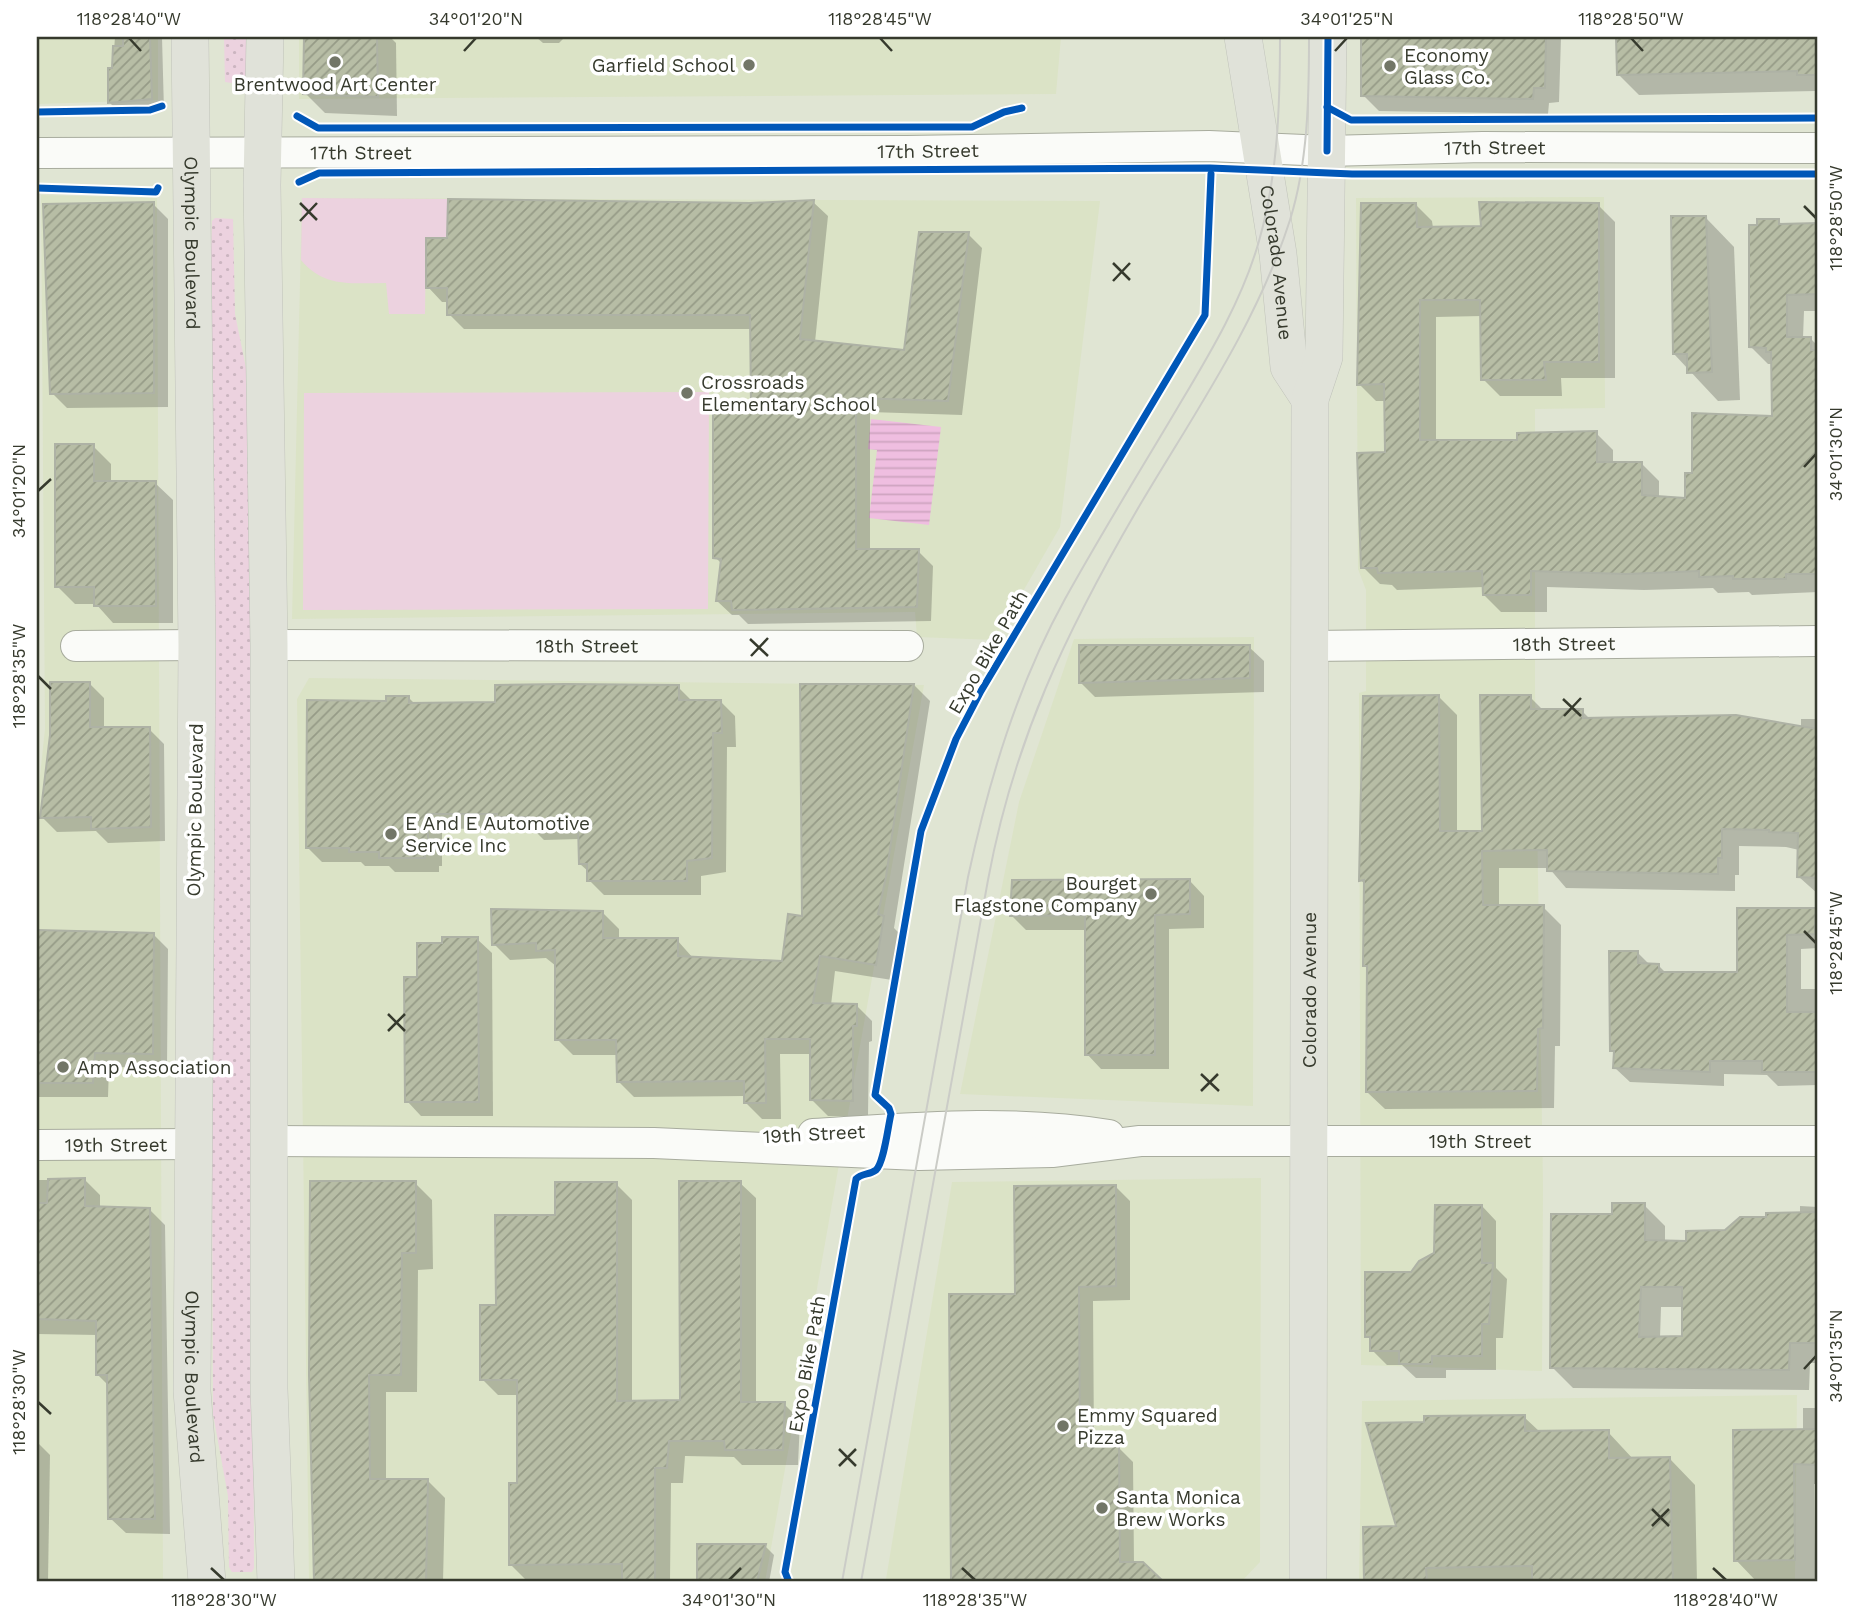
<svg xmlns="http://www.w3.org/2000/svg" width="1855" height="1619" font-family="'Work Sans',sans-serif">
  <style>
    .built { fill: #dbe3c6 }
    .grass { fill: url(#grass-dots) }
    .park { fill: #ecd2df }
    .water { fill: url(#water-rules) }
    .shadow { fill: #0003; fill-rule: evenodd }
    .building { fill: url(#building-hatch); stroke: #aeb2a5; stroke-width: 2; fill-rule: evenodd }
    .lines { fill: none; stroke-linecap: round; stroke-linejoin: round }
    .minor-casing { stroke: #a8ac9e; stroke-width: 32 }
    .major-casing { stroke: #c0c3ba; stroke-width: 38 }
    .minor { stroke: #fafbf8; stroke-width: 30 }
    .major { stroke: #e0e2d9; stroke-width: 37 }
    .tram { stroke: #cbccc7; stroke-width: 2 }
    .cycleway-casing { stroke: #fff; stroke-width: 11 }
    .cycleway { stroke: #0057b8; stroke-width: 7 }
    .ticks { fill: none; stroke: #363a2d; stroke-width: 2.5 }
    .poi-dot { fill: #727667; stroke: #fff; stroke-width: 2.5 }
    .labels { text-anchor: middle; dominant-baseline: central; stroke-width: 7; stroke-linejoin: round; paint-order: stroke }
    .poi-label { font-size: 19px; fill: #363a2d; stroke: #fff; text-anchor: start }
    .street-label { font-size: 19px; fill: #363a2d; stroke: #fff }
    .neatline { fill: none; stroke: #363a2d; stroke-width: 2.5 }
    .ticks-label { font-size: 18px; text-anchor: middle; fill: #363a2d }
  </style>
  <defs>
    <pattern id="grass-dots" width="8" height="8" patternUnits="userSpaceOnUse" patternTransform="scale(1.75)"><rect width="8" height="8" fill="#ecd2df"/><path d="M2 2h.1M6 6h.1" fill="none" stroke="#cbb5c0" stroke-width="1.8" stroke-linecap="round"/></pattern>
    <pattern id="water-rules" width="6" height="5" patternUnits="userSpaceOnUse" patternTransform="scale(1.75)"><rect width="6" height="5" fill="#efbee0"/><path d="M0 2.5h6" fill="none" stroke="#cea4c0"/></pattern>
    <pattern id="building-hatch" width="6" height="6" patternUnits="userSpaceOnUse" patternTransform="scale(1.75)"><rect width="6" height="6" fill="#b7bda5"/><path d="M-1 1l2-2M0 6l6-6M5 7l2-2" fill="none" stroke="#969b87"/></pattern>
  </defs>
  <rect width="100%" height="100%" fill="#e0e5d3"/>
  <!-- built -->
  <g class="built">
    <path d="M38,37H158V100L39,104Z"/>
    <path d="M299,37H1061L1056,94L299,99Z"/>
    <path d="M41,195L157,198L163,1582H37V804L45,729Z"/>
    <path d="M1604,197L1605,408L1535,409V691L1543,1186L1542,1371L1361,1365L1359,693L1366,691V590L1358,569L1356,198Z"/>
    <path d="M302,198L1100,201L1060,527L995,640L917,637L915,612L292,619Z"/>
    <path d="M1254,637L1253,1106L960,1094L1019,802L1074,639Z"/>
    <path d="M309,678L924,685L765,1582L309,1581L297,699Z"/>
    <path d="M1261,1178L1260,1562L1241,1582L886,1579L952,1182Z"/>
    <path d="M1797,1395L1795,1582H1359L1362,1401Z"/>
  </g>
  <!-- grass -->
  <g class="grass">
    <path d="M224,37H249L245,85L225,82Z"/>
    <path d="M215,218L233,219L235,314L250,388L254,1568L252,1572H232L229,1567L228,1496L213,1414L209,312L212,221Z"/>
  </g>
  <!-- park -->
  <g class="park">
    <path d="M302,198L448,199L447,238H426L425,314H389L386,283C352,283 324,288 301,260Z"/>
    <path d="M709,392L708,609L303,610L304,393Z"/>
  </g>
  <!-- water -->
  <path class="water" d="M871,419L941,427L929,525L869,518L877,450L868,449Z"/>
  <!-- shadow -->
  <g class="shadow">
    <path d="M115,37H162L164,111L122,115L110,103Z"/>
    <path d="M303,37H390L396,43L397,116L325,113L305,93Z"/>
    <path d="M536,37H565L559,43H543Z"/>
    <path d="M1362,37H1561L1559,102L1549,103L1548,114L1379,111L1363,95Z"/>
    <path d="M1618,37H1818V94L1816,91L1639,95L1618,74Z"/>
    <path d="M813,202L828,216L815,342L906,352L968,234L982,248L962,415L870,412V551H918L933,566L931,621L748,624L739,615H732L717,601L722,564L715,557L752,407V329H464L449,314V302H442L428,287L448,240L750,204Z"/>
    <path d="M153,204L168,219V407L67,408L52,393Z"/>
    <path d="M1415,204L1432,221L1433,228H1483L1598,205L1615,222V378H1561L1562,396H1500L1483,379L1482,316L1436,317V441L1519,442L1596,433L1613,450V464H1642L1659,481V498L1686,500L1694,475L1774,417L1773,364H1768L1751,347L1778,221L1783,225H1818V311H1804L1803,338L1811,339L1818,346V592L1752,595L1749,592L1718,593L1713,588L1644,590L1547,587V612H1501L1484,595V587L1397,590L1392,585L1380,584L1363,567L1387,454L1386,401H1376L1359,384Z"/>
    <path d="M1706,218L1734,247L1740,400L1718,401L1674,354Z"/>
    <path d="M93,446L111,464V483H155L173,500V623H113L96,604H75L57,586Z"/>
    <path d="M1249,647L1264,661V692L1095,697L1080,682Z"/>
    <path d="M89,683L104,698V729H149L164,744L165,841L108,843L96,831L57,832L42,817Z"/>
    <path d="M914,685L930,701L894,928L899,933L892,980L835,971L831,1005H856L872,1021V1041L869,1042L868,1116H828L812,1100V1054H780L781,1119H762L746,1103V1096L634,1097L618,1081V1055H573L557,1039L556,966L546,958L510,960L494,944L603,913L619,929V940H677L693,958L783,962Z"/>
    <path d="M678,687L693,702H721L735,716L736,747H727L726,872L701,876V895H604L589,880V872L580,864V839L544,840L535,831H514L511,828L442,829V866H439V872H395L389,866H365L361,862H322L307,847L388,703L409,698L415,704H497Z"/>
    <path d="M1439,697L1457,715V833L1484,832L1530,697L1544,711H1582L1591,720L1801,728V719H1818V894L1799,877V850L1786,847L1739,846V875H1735V891L1566,888L1549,868H1499V907H1543L1561,925L1560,1046H1555L1554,1108L1385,1109L1367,1092L1369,969L1365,966V885L1361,880Z"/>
    <path d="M1190,881L1204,896V928L1169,929V1069H1101L1087,1054V930H1026L1011,915Z"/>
    <path d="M1815,910L1818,914V948L1801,949V989H1818V1085L1778,1086L1767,1075L1724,1074V1086L1630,1082L1615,1068V1054L1612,1051L1638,953L1650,965H1658L1667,974H1739Z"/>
    <path d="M37,931L154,935L168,949L167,1068L109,1067L108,1097H37Z"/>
    <path d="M477,939L492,953L493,1116H421L407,1101L418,978L443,945Z"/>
    <path d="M37,1180H85L100,1195V1208L150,1210L165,1225L170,1534L126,1533L110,1518L109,1386L98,1375V1335L37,1334Z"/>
    <path d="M415,1183L432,1200L433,1269L418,1270L417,1392H386V1481H428L445,1498L443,1582H316L311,1375Z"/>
    <path d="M740,1183L756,1198V1404H784L800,1420L798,1465H742L734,1457L685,1456L683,1483H671L670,1582L527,1581L511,1565L519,1485V1395H498L482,1379L497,1307L557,1216L616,1184L632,1200V1402H682Z"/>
    <path d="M1115,1186L1130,1201V1300L1093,1301L1094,1447H1118L1133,1462L1134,1564L1142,1563L1162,1582H953L950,1296L1017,1295Z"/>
    <path d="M1644,1205L1665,1226V1242L1688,1243L1767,1219L1800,1214V1206L1818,1207V1363H1810L1809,1390L1573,1388L1552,1367L1613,1215ZM1661,1307H1684V1338H1660Z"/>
    <path d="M1482,1206L1496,1221V1268L1507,1279L1503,1338H1496V1370H1446V1378H1416L1402,1365H1387L1372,1350V1341L1367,1336L1412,1274L1436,1254Z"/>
    <path d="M1803,1408H1818V1484H1814L1815,1580L1756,1581L1736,1560L1803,1431Z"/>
    <path d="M1524,1417L1540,1432H1608L1634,1460L1670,1459L1695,1485L1697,1582H1366L1365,1528H1399Z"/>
    <path d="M37,1442L50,1455L48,1582H37Z"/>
    <path d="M765,1546L774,1555L769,1582L698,1581Z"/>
  </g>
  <!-- building -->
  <g class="building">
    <path d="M123,37H150L152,99L108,103V68H112L113,46H123Z"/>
    <path d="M304,37H377L378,97L303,94Z"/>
    <path d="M1361,37H1546L1545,88H1534L1533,99L1361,96Z"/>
    <path d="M1616,37H1818V75H1797V71L1617,75Z"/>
    <path d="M448,199L750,203L814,200L800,339L904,350L919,232H969L948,401L856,398V549H919L917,607L732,610L731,601H716L721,559L713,558V405H751L750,315H447V288H426V238H447Z"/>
    <path d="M154,202V393L50,394L43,204Z"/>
    <path d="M1479,202L1599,203V362H1544L1546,380H1481L1480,300H1420V440H1517V433L1597,431V462H1642V495L1685,498V473H1692V413L1772,416L1771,352H1766V348L1749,347V225H1757V219H1779V224L1818,223V294L1787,295V337H1811V350H1818V574H1786V579H1733V576L1699,577V571L1626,574L1531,571V595H1483L1482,571L1378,573L1377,568H1361L1357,453L1385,452L1384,384L1357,385L1361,203H1416L1417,227L1481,226Z"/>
    <path d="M1671,216H1706L1712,372L1687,373V354H1673Z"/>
    <path d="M55,444H94V481H156V606H94V587H55Z"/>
    <path d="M1079,645H1250V678L1079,683Z"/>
    <path d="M50,682H90V727H150L151,827L91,829V817L40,818L50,735Z"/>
    <path d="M565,684L679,685V700H721L722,733H713L712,858L687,861V881H587V864H579L578,825L527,826V817H497V814H428V852H425V858H379V852H349V848H306L307,700L386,701V696H409V703L495,702V685Z"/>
    <path d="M800,684H914L886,877L878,914L884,916L876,965L820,956L813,1003L857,1004V1026H853V1101L810,1100V1039H765L766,1103H744V1081L617,1082L616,1040H555V950L536,951V943L492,945L491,909L603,911V938H678V956L782,961L788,914L802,916Z"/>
    <path d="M1439,695L1440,831H1482L1480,695H1531V709H1583V718L1736,715L1818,729V878L1797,877L1798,833L1769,832V830L1722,829V858H1718V874L1547,871V850L1482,851L1483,905H1544L1543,1028L1538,1029L1537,1091L1366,1092L1367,966H1363L1364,880L1359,881L1363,696Z"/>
    <path d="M1190,879V914L1155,915V1055H1085V915L1010,916L1012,880Z"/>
    <path d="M1737,908H1816L1815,934L1787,935V1012H1818V1072H1762V1061H1710V1072L1613,1068L1614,1051H1610L1609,951H1638V963L1659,964V972H1737Z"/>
    <path d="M37,930L154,933L153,1054L95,1053L93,1083H37Z"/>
    <path d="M442,937H478L479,1102H405L404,977H417V943H442Z"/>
    <path d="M85,1178V1206L150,1208L155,1519H108L107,1375H96V1321L37,1319V1203H47L48,1179Z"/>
    <path d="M310,1181H416V1253H402L401,1375H369L370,1479H428L426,1582H314L309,1375Z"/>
    <path d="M679,1181H741V1402H785L783,1450H725L724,1441H669L667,1468H655V1582H622V1564L509,1565V1483H517V1380H480V1305H496L495,1215H555V1182H617V1401L680,1400Z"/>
    <path d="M1116,1185V1286L1079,1287L1080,1446L1119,1445L1120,1562H1143L1164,1582H951L949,1294H1015L1014,1186Z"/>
    <path d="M1612,1203H1645V1240L1686,1241V1231L1725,1230L1740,1217H1766V1213L1818,1212V1343H1790L1789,1370L1550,1368L1551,1214H1612ZM1641,1287H1682V1336L1639,1337Z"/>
    <path d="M1435,1205H1482V1263H1493L1489,1324H1482V1356H1432V1364H1399V1351H1370V1337H1365V1272H1411L1419,1261L1434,1253Z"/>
    <path d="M1525,1415V1431L1609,1430V1458L1670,1457L1673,1581L1532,1582V1566L1426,1568L1427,1582H1364L1363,1527L1396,1526L1366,1423L1424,1422V1416Z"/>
    <path d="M1818,1429V1465L1794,1464L1795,1560L1734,1561L1733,1430Z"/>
    <path d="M697,1544H766L757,1582L697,1581Z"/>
  </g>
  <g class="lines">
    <defs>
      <g id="minor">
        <path id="s1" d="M37,153L907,151L1209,146L1327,151L1483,147L1818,148"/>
        <path id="s2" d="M269,645L908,646"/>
        <path d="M76,646L197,645"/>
        <path id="s3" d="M1308,646L1818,641"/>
        <path d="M813,1134C912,1128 1011,1119 1109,1135"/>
        <path id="s4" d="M268,1141L654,1143L919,1155L1052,1152L1140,1141H1818"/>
        <path id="s5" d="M37,1145L196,1144"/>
      </g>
      <g id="major">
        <path id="s6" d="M190,37L197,645L192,1391L207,1582"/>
        <path d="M265,37L262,185L269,645V1389L276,1582"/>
        <path id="s7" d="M1243,37L1278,254L1289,367L1310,399"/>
        <path id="s8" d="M1308,1582L1310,399L1324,357L1328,37"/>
      </g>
    </defs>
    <!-- minor casing -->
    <use href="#minor" class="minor-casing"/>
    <!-- major casing -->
    <use href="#major" class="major-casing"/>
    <!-- minor -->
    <use href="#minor" class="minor"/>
    <!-- major -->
    <use href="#major" class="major"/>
    <!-- tram -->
    <g class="tram">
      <path d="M842,1582L968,877C989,780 1017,686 1065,599C1101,534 1140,471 1178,407C1209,355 1242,301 1259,241C1278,175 1280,105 1280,37"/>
      <path d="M861,1582L988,880C1014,740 1066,632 1137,510C1193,415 1256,326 1290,220C1308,162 1309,98 1309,37"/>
    </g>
    <defs>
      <g id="cycleway">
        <path d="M1327,107L1351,120L1818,118"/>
        <path d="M37,112L150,110L162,106"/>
        <path d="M297,116L318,128L947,127H972L1004,112L1022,108"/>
        <path d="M1327,151L1328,37"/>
        <path d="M299,182L319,173L1210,168L1352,174H1818"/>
        <path d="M37,188L156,192L158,188"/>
        <path d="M789,1582L785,1572L856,1179C862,1173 870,1175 876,1170C884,1163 888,1126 891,1114L889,1108L875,1095L921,831L956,739L981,691L1205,315L1211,174"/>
      </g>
    </defs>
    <!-- cycleway casing -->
    <use href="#cycleway" class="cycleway-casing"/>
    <!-- cycleway -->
    <use href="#cycleway" class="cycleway"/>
  </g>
  <!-- ticks -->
  <path class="ticks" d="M129,38L141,51M880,38L892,51M1631,38L1643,51M464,51L476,38M1335,51L1347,38M300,203L317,220M1804,206L1816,218M300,221L317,203M1113,263L1130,280M1113,281L1130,263M1804,467L1816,454M38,491L51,479M750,639L768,656M751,656L768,638M38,676L51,689M1563,699L1581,716M1564,716L1581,698M1804,931L1816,943M388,1014L405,1031M388,1031L405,1014M1201,1074L1219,1091M1201,1091L1218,1074M1804,1369L1816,1356M38,1402L51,1414M839,1449L856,1466M839,1466L856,1449M1652,1509L1669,1526M1652,1526L1669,1509M211,1568L224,1580M962,1568L975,1580M1713,1568L1726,1580M729,1580L741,1568"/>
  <!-- markers -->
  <g class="poi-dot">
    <circle cx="335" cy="62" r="7"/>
    <circle cx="749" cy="65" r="7"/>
    <circle cx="1390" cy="66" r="7"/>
    <circle cx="687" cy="393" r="7"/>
    <circle cx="391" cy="834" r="7"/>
    <circle cx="1151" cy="894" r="7"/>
    <circle cx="63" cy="1067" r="7"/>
    <circle cx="1063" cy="1426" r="7"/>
    <circle cx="1102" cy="1508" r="7"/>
  </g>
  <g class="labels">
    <!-- poi labels -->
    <g class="poi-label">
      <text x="1404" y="55">Economy<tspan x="1404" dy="22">Glass Co.</tspan></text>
      <text x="735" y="65" text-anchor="end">Garfield School</text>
      <text x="335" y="84" text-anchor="middle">Brentwood Art Center</text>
      <text x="701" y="382">Crossroads<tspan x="701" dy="22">Elementary School</tspan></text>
      <text x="405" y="823">E And E Automotive<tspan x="405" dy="22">Service Inc</tspan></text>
      <text x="1137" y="883" text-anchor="end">Bourget<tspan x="1137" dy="22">Flagstone Company</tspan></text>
      <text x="77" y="1067">Amp Association</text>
      <text x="1077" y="1415">Emmy Squared<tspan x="1077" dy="22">Pizza</tspan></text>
      <text x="1116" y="1497">Santa Monica<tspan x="1116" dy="22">Brew Works</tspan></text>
    </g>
    <!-- street labels -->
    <g class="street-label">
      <text stroke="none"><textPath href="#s1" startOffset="1458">17th Street</textPath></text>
      <text stroke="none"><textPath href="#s1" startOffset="891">17th Street</textPath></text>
      <text stroke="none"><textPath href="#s1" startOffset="324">17th Street</textPath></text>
      <text stroke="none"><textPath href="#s6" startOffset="206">Olympic Boulevard</textPath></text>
      <text stroke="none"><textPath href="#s7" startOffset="228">Colorado Avenue</textPath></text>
      <text stroke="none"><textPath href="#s3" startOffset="256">18th Street</textPath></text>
      <text stroke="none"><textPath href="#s2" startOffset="318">18th Street</textPath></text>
      <text transform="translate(988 652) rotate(-60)">Expo Bike Path</text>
      <text transform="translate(195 810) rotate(-89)">Olympic Boulevard</text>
      <text stroke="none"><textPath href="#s8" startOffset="592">Colorado Avenue</textPath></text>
      <text transform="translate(814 1134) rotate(-3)">19th Street</text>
      <text stroke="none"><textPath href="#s4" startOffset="1213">19th Street</textPath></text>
      <text stroke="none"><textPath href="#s5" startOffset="79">19th Street</textPath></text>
      <text transform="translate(807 1364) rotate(-80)">Expo Bike Path</text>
      <text stroke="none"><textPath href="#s6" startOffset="1340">Olympic Boulevard</textPath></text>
    </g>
  </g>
  <!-- border -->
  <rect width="1855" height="1619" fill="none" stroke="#ffffff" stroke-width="77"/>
  <rect x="38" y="38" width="1778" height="1542" class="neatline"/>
  <g class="ticks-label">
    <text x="129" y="25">118°28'40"W</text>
    <text x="476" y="25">34°01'20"N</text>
    <text x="880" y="25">118°28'45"W</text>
    <text x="1347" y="25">34°01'25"N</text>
    <text x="1631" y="25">118°28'50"W</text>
    <text transform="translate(1836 218) rotate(-90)" y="6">118°28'50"W</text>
    <text transform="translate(1836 454) rotate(-90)" y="6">34°01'30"N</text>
    <text transform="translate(19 491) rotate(-90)" y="6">34°01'20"N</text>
    <text transform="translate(19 676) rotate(-90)" y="6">118°28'35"W</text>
    <text transform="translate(1836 943) rotate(-90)" y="6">118°28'45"W</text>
    <text transform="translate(1836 1356) rotate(-90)" y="6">34°01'35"N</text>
    <text transform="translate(19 1402) rotate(-90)" y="6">118°28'30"W</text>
    <text x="224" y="1606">118°28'30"W</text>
    <text x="729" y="1606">34°01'30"N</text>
    <text x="975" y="1606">118°28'35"W</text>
    <text x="1726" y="1606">118°28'40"W</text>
  </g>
</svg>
